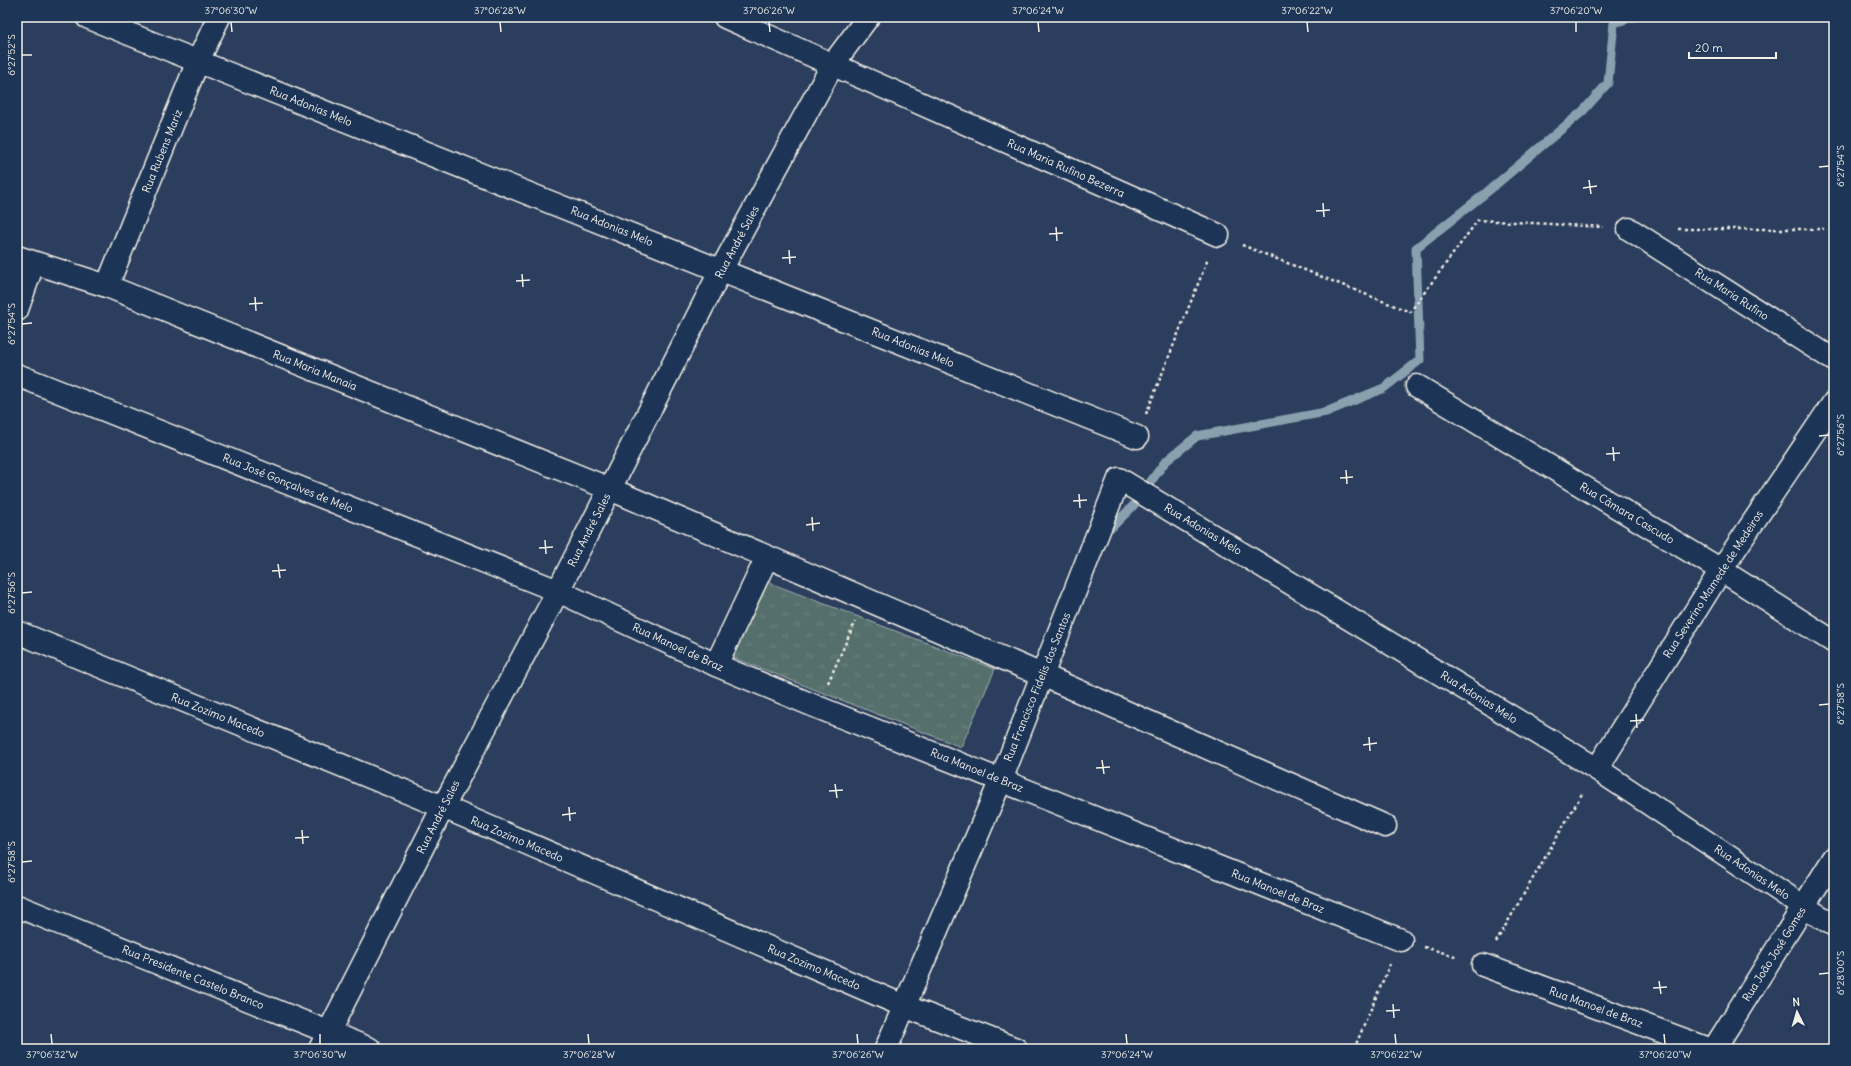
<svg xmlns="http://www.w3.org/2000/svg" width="1851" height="1066" font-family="Delius,sans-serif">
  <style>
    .grass { fill: url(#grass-tufts); stroke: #a4b0aa }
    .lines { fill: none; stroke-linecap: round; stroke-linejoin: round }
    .stream { stroke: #89a1af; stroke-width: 9 }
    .minor-casing { stroke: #f4f1e8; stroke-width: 25 }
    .path { stroke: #f4f1e8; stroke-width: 2.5; stroke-dasharray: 3 3; stroke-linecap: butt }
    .minor { stroke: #1d3557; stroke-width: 22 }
    .ticks { fill: none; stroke: #f4f1e8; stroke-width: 1.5 }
    .labels { text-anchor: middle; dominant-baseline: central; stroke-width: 3; stroke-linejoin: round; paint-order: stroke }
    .street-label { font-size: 11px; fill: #f4f1e8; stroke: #1d3557 }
    .neatline { fill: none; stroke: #f4f1e8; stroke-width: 1.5 }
    .ticks-label { font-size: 10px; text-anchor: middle; fill: #f4f1e8 }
  </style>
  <defs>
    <pattern id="grass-tufts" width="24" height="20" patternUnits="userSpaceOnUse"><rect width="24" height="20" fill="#546f6c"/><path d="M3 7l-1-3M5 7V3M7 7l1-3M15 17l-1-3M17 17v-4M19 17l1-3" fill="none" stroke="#6d8481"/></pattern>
  </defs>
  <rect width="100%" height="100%" fill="#2c3e5d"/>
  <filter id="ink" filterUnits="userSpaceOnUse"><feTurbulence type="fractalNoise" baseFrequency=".025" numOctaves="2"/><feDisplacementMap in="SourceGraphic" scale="8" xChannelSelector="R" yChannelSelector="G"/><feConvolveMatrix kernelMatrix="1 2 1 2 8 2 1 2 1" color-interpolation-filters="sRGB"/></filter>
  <g filter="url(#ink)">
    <!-- grass -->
    <path class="grass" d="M754,577L995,669L961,747L719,652Z"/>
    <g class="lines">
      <!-- stream -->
      <path class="stream" d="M1112,527L1133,506L1165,462L1197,436L1326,412L1384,388L1420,360L1416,248L1487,192L1583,111L1608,83L1614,23L1633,17"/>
      <defs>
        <g id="minor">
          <path d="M87,17L1137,437"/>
          <path d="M725,17L1218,235"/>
          <path d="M1629,229L1834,360"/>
          <path d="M17,257L107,286L610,489L1042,675L1385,826"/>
          <path d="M107,286L198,61L219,17"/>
          <path d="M17,310L33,264"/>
          <path d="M17,375L558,591L716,665L817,707L1401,940"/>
          <path d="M1417,386L1721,570L1834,642"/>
          <path d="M17,632L443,807L904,1006L1016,1049"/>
          <path d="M716,665L767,557"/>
          <path d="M1597,769L1721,570L1834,402"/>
          <path d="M17,906L370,1049"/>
          <path d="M1483,965L1709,1049"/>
          <path d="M320,1049L443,807L558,591L721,270L833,64L868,17"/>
          <path d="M886,1049L1001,780L1119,479L1597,769L1804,907L1834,925"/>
          <path d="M1714,1049L1834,858"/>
        </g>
      </defs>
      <!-- minor casing -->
      <use href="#minor" class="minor-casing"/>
      <!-- path -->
      <g class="path">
        <path d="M1678,229H1824"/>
        <path d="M1242,245L1410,312L1478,220L1603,227"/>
        <path d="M1146,414L1208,259"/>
        <path d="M828,683L855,622"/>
        <path d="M1496,942L1583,792"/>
        <path d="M1424,947L1458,957"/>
        <path d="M1354,1049L1390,964"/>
      </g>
      <!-- minor -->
      <use href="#minor" class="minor"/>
    </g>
  </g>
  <!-- ticks -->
  <path class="ticks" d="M231,22L232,32M500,22L501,32M769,22L770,32M1038,22L1039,32M1307,22L1308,32M1576,22V32M22,55H32M1819,167L1829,166M1589,180L1591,194M1583,188L1597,186M1323,203L1324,217M1316,211L1330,210M1056,227L1057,241M1049,234L1063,233M789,250L790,264M782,258L796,257M522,274L523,287M516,281L530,280M255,297L256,311M249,304L263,303M22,324L32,323M1819,436L1829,435M1613,447L1614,461M1606,454L1620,453M1346,470L1347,484M1340,478L1353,477M1079,494L1080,508M1073,501L1087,500M812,517L813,531M806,525L820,523M545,540L546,554M539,548L553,547M278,564L280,578M272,571L286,570M22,593L32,592M1819,705L1829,704M1636,714L1637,728M1630,721L1644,720M1369,737L1370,751M1363,745L1377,743M1102,760L1104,774M1096,768L1110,767M835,784L837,798M829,791L843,790M569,807L570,821M562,815L576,813M302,830L303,844M295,838L309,837M22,862L32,861M1819,974L1829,973M1659,981L1661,994M1653,988L1667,987M1393,1004L1394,1018M1386,1011L1400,1010M51,1034L52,1044M320,1034V1044M588,1034L589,1044M857,1034L858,1044M1126,1034L1127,1044M1395,1034L1396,1044M1664,1034L1665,1044"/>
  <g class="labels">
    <!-- street labels -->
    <g class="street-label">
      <text transform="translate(311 106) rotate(22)">Rua Adonias Melo</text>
      <text transform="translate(162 151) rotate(-68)">Rua Rubens Mariz</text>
      <text transform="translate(1066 168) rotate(24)">Rua Maria Rufino Bezerra</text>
      <text transform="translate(612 226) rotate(22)">Rua Adonias Melo</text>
      <text transform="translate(737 242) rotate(-62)">Rua André Sales</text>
      <text transform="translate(1732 294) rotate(33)">Rua Maria Rufino</text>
      <text transform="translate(913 347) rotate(22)">Rua Adonias Melo</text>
      <text transform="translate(315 370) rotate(22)">Rua Maria Manaia</text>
      <text transform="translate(288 483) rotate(22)">Rua José Gonçalves de Melo</text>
      <text transform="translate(1627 513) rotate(31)">Rua Câmara Cascudo</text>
      <text transform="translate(1203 529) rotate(31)">Rua Adonias Melo</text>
      <text transform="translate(589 530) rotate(-63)">Rua André Sales</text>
      <text transform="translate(1713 584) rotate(-57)">Rua Severino Mamede de Medeiros</text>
      <text transform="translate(678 647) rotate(25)">Rua Manoel de Braz</text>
      <text transform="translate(1037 687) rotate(-68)">Rua Francisco Fidelis dos Santos</text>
      <text transform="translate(1479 697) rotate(32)">Rua Adonias Melo</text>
      <text transform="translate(218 715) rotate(22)">Rua Zozimo Macedo</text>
      <text transform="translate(977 770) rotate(22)">Rua Manoel de Braz</text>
      <text transform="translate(438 817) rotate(-63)">Rua André Sales</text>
      <text transform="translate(517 839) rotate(23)">Rua Zozimo Macedo</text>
      <text transform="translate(1752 872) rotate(34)">Rua Adonias Melo</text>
      <text transform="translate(1278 891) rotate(22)">Rua Manoel de Braz</text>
      <text transform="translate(1774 954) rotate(-58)">Rua João José Gomes</text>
      <text transform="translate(814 967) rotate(23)">Rua Zozimo Macedo</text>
      <text transform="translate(193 977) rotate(22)">Rua Presidente Castelo Branco</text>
      <text transform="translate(1596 1007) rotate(20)">Rua Manoel de Braz</text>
    </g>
  </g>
  <!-- margin -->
  <rect width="1851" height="1066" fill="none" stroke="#1d3557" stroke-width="44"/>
  <!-- north arrow -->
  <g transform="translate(1797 1012) rotate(355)" stroke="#1d3557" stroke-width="3" paint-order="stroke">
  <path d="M0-3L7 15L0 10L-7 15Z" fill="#f4f1e8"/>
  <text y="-6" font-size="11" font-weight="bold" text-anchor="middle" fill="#f4f1e8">N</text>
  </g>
  <!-- scale -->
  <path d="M1689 52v6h87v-6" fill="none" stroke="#f4f1e8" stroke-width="2"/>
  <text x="1695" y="52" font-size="12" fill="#f4f1e8" stroke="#1d3557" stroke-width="3" paint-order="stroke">20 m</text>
  <rect x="22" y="22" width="1807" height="1022" class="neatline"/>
  <g class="ticks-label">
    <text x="231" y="14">37°06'30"W</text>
    <text x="500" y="14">37°06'28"W</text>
    <text x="769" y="14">37°06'26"W</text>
    <text x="1038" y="14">37°06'24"W</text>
    <text x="1307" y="14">37°06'22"W</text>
    <text x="1576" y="14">37°06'20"W</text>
    <text transform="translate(11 55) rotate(-90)" y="4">6°27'52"S</text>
    <text transform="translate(1840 166) rotate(-90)" y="4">6°27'54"S</text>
    <text transform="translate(11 324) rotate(-90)" y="4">6°27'54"S</text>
    <text transform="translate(1840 435) rotate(-90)" y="4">6°27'56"S</text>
    <text transform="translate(11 593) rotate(-90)" y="4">6°27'56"S</text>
    <text transform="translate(1840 704) rotate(-90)" y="4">6°27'58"S</text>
    <text transform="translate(11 862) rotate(-90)" y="4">6°27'58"S</text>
    <text transform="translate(1840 973) rotate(-90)" y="4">6°28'00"S</text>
    <text x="52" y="1058">37°06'32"W</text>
    <text x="320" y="1058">37°06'30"W</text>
    <text x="589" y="1058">37°06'28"W</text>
    <text x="858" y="1058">37°06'26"W</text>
    <text x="1127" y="1058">37°06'24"W</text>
    <text x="1396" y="1058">37°06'22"W</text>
    <text x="1665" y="1058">37°06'20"W</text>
  </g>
</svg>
